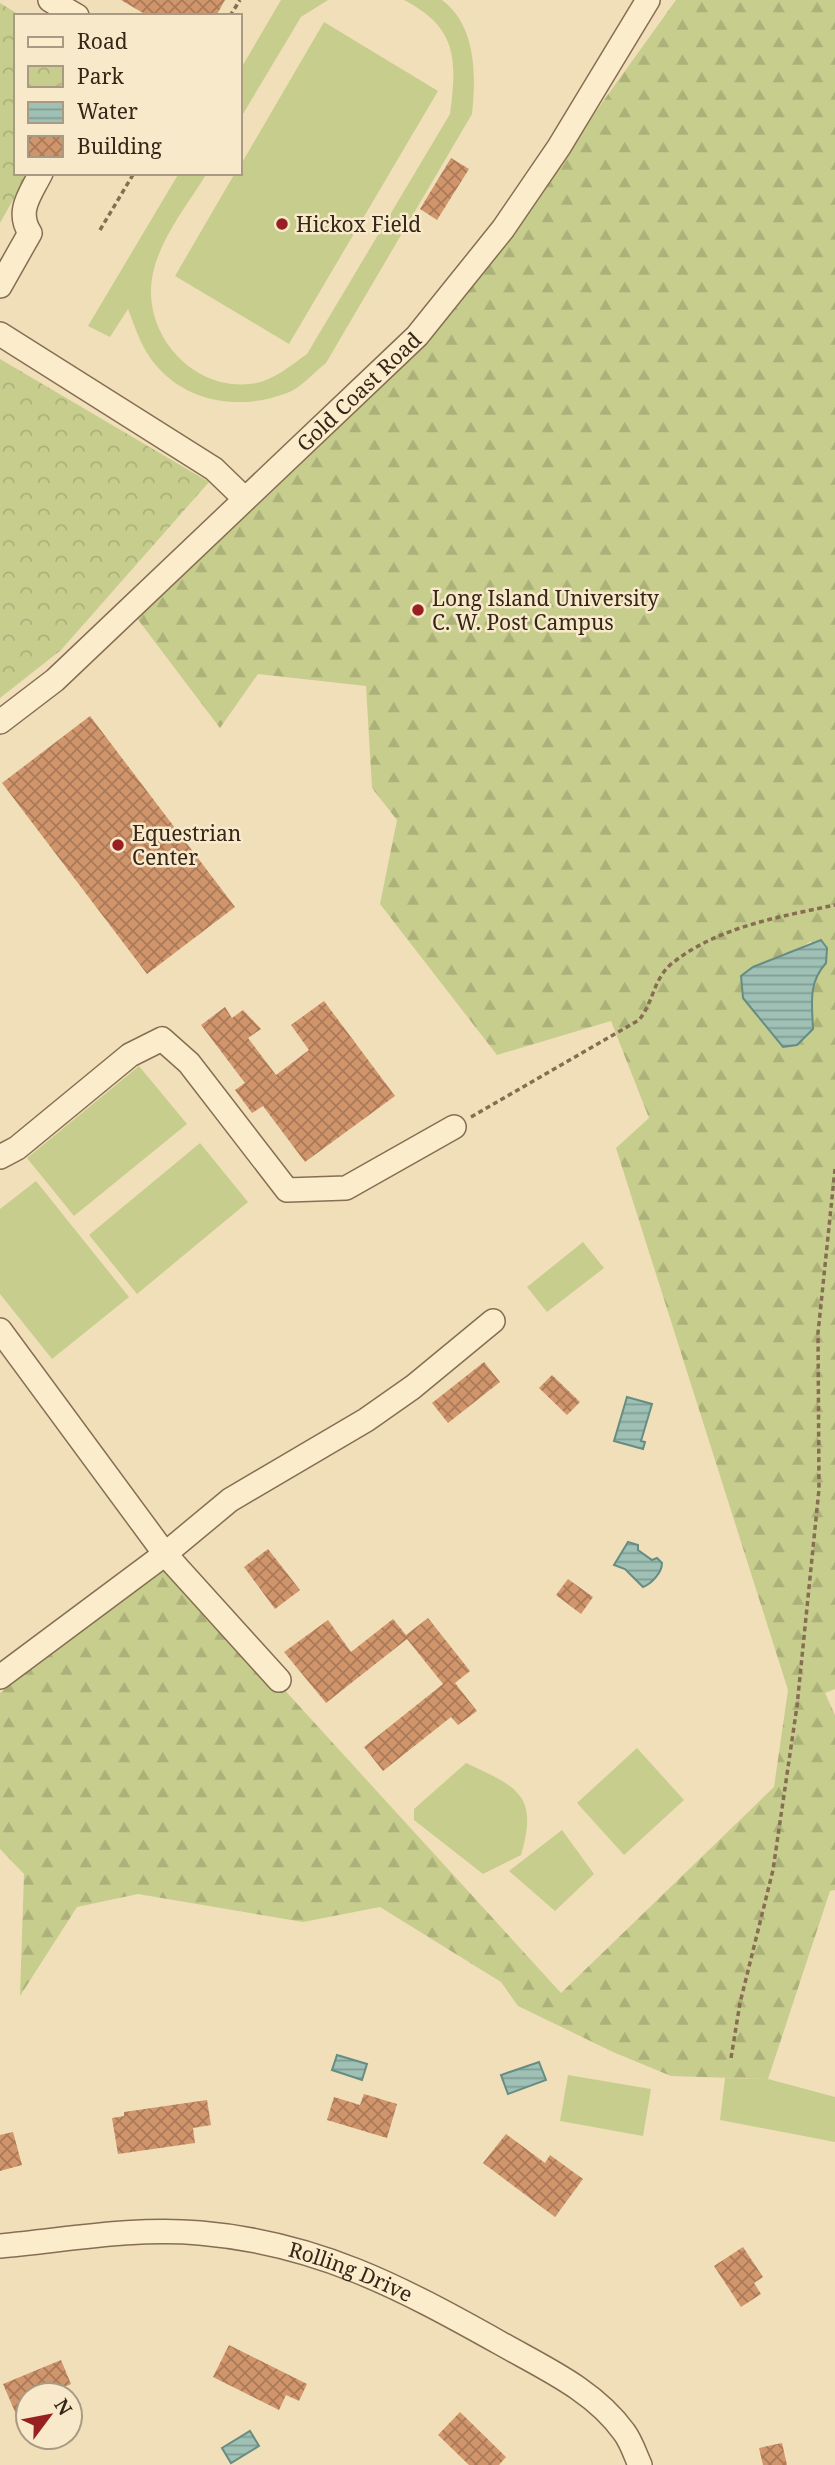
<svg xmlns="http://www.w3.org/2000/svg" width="835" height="2465" font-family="'Noto Serif',serif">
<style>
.green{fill:#c7ce8d}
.forest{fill:url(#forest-firs);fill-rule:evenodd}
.park{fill:url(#park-crowns)}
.water{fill:url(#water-rules);stroke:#668d83;stroke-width:2}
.building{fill:url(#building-cross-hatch)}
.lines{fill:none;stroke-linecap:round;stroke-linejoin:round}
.minor-casing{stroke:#876e53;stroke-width:26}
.path{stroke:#876e53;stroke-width:3.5;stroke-dasharray:5 3.5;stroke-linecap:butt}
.minor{stroke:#fbeccc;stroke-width:23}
.poi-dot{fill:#992022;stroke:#f7e9c9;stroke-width:2.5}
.labels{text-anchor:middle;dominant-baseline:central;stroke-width:5;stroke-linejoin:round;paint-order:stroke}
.poi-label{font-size:21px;fill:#352619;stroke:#f7e9c9;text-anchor:start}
.street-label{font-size:21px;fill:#352619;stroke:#f7e9c9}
</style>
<defs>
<pattern id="forest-firs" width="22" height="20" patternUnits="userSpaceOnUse" patternTransform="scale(1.75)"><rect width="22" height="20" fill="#c7ce8d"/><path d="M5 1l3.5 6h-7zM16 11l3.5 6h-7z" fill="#acb179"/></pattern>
<pattern id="park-crowns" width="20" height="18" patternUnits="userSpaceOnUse" patternTransform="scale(1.75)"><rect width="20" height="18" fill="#c7ce8d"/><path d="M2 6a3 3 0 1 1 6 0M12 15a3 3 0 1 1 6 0" fill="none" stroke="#acb179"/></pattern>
<pattern id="water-rules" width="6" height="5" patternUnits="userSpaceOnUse" patternTransform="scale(1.75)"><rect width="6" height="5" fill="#9ec0b5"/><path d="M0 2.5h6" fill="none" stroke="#829c92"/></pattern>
<pattern id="building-cross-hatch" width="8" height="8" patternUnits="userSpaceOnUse" patternTransform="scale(1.75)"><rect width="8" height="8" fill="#d1956c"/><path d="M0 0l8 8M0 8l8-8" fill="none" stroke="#aa7958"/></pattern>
</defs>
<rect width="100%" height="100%" fill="#f0dfb9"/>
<!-- green -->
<path class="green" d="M281 0H328L301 17 240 119V70Z
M404 0H442C477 26 476 77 472 114L326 363C314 372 301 388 287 393 240 411 186 403 154 363 141 347 135 327 128 309L110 337 88 326 179 173H207C186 208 153 246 151 288 149 341 196 390 250 384 272 382 290 366 307 354L450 114C457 60 458 28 404 0Z
M324 22 438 91 289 344 175 276 235 173H240V166Z
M139 1066 187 1124 74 1216 27 1158Z
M200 1143 248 1202 137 1294 89 1235Z
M36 1181 129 1297 52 1359 0 1294V1209Z
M583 1242 604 1268 547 1312 527 1287Z
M637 1748 684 1800 624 1855 577 1803Z
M466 1763C517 1787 539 1794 521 1855L483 1874 414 1820V1809Z
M562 1830 594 1874 555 1911 509 1871Z
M568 2075 651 2089 643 2136 560 2121Z
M725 2078 768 2079 835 2097V2142L720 2120Z"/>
<!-- forest -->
<path class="forest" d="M676 0H835V1689L825 1693 835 1715V1890L830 1891 768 2079 671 2076 613 2052 518 2006 501 1982 380 1907 303 1922 138 1894 77 1907 20 1996 24 1874 0 1849V1693L165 1559 561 1993 774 1787 788 1690 616 1148 649 1118 611 1021 497 1055 380 904 397 820 372 788 366 686 258 674 220 728 136 617 377 388 563 157ZM811 941C816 971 811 998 813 1029L783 1047 743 998 782 954 795 952Z"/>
<!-- park -->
<path class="park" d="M0 3 21 16H16V173H28L0 223Z
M0 359 209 482 61 650 0 698Z"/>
<!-- water -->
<path class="water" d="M821 940 827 948 826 963C808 983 812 1003 813 1029L797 1045 783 1047 743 998 741 976 753 967Z
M627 1397 652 1404 641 1441 645 1442 643 1449 614 1441Z
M628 1542 638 1545V1550L652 1560 657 1558 662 1563C662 1573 651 1584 643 1587L625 1569 614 1565Z
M337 2055 367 2064 362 2080 332 2070Z
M539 2062 546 2080 508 2094 501 2075Z
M250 2431 259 2446 231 2463 222 2448Z"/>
<!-- building -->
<path class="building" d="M121 0H225L216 16H148Z
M451 158 469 169 437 220 420 209Z
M90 716 235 907 147 974 2 783Z
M324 1001 395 1096 305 1162 263 1106 252 1113 235 1090 245 1083 201 1025 225 1007 232 1018 243 1010 261 1029 248 1038 276 1075 309 1050 291 1025Z
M484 1362 500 1382 448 1423 432 1403Z
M552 1375 580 1402 567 1415 539 1388Z
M268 1549 300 1590 275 1609 244 1567Z
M568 1579 593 1597 581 1614 556 1595Z
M428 1618 470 1671 455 1683 477 1711 458 1725 451 1717 383 1771 364 1747 443 1684 407 1639 326 1703 284 1652 328 1620 351 1652 393 1619 406 1635Z
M364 2094 397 2104 387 2138 327 2120 334 2097 360 2105Z
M207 2100 211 2125 193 2128 195 2143 118 2154 112 2118 124 2116V2112Z
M13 2132 22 2165 0 2171V2135Z
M506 2134 545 2163 550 2155 583 2179 555 2217 483 2163Z
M743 2247 763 2277 754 2283 761 2294 741 2307 714 2266Z
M229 2345 307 2384 299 2401 286 2395 279 2410 213 2377Z
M61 2360 71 2384 47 2395H28V2442L3 2384Z
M460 2412 506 2457 499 2465H469L438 2435Z
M782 2443 787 2465H763L759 2448Z"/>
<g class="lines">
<defs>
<g id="minor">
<path d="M50 0 77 16"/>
<path d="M0 286 30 233C16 211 30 195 41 173"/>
<path d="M0 334 214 469 245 499"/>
<path id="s1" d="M0 722 55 680 417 336 503 229 559 147 648 0"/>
<path d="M0 1157 17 1148 130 1055 162 1039 189 1063 287 1190 346 1188 454 1127"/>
<path d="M0 1330 165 1554 279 1680"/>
<path d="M0 1677 165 1554 230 1500 366 1420 413 1387 493 1321"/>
<path id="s2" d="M0 2246C66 2240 134 2227 200 2233 317 2243 400 2287 500 2343 544 2368 594 2390 624 2432 631 2441 635 2454 640 2465"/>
</g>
</defs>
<!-- minor casing -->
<use href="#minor" class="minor-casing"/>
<!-- path -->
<path class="path" d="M230 16 240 0
M100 230 134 173
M471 1117 639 1020C653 1003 653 981 670 965 716 927 779 917 835 905
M731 2058 740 2003 773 1870 797 1706 819 1489 818 1333 835 1169"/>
<!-- minor -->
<use href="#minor" class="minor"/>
</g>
<!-- markers -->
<g class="poi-dot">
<circle cx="282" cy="224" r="7"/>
<circle cx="418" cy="610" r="7"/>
<circle cx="118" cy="845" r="7"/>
</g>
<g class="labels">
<!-- poi labels -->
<g class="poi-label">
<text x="296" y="224">Hickox Field</text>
<text x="432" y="598">Long Island University<tspan x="432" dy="24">C. W. Post Campus</tspan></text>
<text x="132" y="833">Equestrian<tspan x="132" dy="24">Center</tspan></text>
</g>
<!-- street labels -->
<g class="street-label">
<text stroke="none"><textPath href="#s1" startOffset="488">Gold Coast Road</textPath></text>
<text stroke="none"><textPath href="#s2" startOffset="357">Rolling Drive</textPath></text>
</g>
</g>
<!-- legend -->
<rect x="14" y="14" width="228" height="161" fill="#f7e9c9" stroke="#a99b83" stroke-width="2"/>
<rect x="28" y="37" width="35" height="10" fill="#fbeccc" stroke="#a99b83" stroke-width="2"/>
<text x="77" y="49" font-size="21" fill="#352619">Road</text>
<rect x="28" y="66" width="35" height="21" fill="url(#park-crowns)" stroke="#a99b83" stroke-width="2"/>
<text x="77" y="84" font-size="21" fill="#352619">Park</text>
<rect x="28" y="102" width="35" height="21" fill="url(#water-rules)" stroke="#a99b83" stroke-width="2"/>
<text x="77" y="119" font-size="21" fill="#352619">Water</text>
<rect x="28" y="136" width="35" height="21" fill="url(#building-cross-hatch)" stroke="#a99b83" stroke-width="2"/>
<text x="77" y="154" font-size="21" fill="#352619">Building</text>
<!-- north arrow -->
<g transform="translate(49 2416) rotate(58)"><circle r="33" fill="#f7e9c9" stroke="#a99b83" stroke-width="2"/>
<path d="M0-5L12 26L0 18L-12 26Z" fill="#992022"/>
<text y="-10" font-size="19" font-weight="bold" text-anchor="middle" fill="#352619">N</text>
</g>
</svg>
